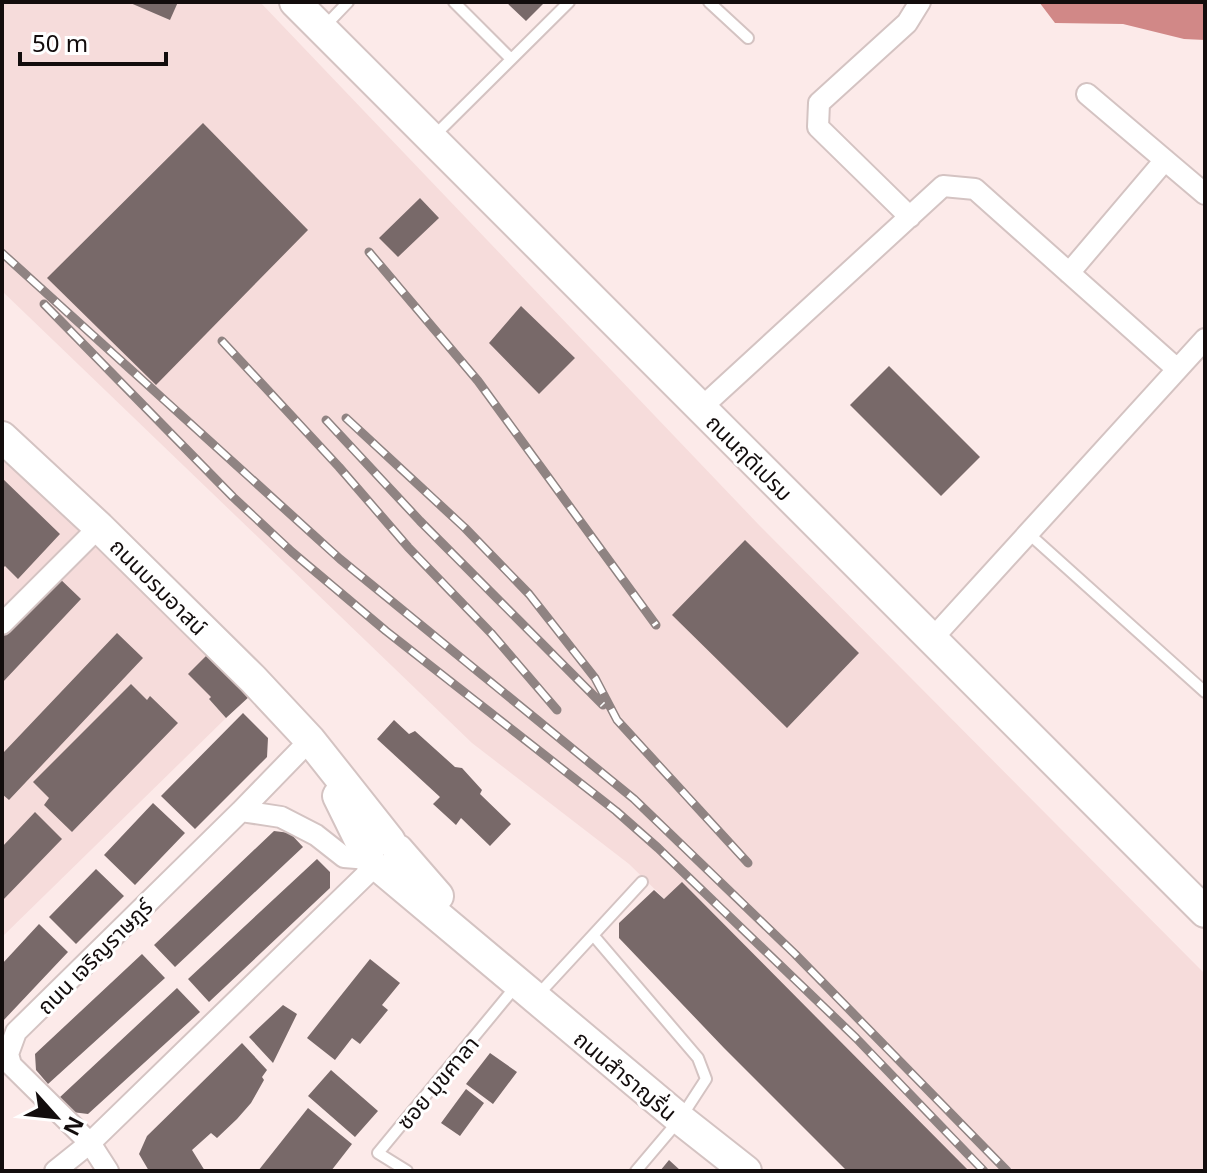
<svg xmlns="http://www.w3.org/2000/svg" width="1207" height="1173" font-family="'Noto Sans','Noto Sans Thai',sans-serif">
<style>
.built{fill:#f6dcdb}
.water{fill:#d18887}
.building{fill:#786969}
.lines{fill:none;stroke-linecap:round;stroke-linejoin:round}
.lane-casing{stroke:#d4c3c2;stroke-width:14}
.street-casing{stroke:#d4c3c2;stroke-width:24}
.secondary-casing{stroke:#d4c3c2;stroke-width:34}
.lane{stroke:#fff;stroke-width:10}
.street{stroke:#fff;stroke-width:20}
.secondary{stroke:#fff;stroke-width:30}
.rail-casing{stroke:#8f8382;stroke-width:9}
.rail{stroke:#fff;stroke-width:6;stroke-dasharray:18;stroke-linecap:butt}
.labels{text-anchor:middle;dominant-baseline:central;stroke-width:6;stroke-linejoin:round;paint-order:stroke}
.street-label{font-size:22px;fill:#130d0d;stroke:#fff}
</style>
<rect width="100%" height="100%" fill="#fceae9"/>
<!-- built -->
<path class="built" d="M2 2H260L759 525 1205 974V1171H943L629 864 472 743 2 291Z
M2 459 210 652 233 677 209 699 226 718 2 937Z"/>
<!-- water -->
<path class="water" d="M1039 2H1205V40L1184 39 1123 24 1055 23Z"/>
<!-- building -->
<path class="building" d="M128 2H178L170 20Z
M506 2H545L526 21Z
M203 123 308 230 156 385 47 278Z
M420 198 439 218 398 257 379 238Z
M521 306 575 358 539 394 489 343Z
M889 366 980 457 941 496 850 405Z
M2 478 60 534 18 579 5 566 2 569Z
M745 540 859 653 787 728 672 615Z
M57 576 81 599 2 683V635Z
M117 633 143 658 9 800 2 794V750L4 752Z
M210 652 251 695 226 718 209 699 211 697 188 674Z
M131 684 147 700 150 696 178 723 72 832 44 805 49 798 33 782Z
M243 713 268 738 267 757 195 829 161 796Z
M394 720 409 734 415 731 455 767 462 768 482 790 480 794 511 824 490 846 461 818 456 825 433 804 440 797 377 739Z
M153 803 185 833 135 885 104 855Z
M35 812 62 839 2 901V847Z
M274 831 290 833 303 847 175 967 154 945Z
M317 859 330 872V888L209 1002 188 979Z
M96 869 124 896 76 944 49 917Z
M682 882 969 1171H847L724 1048 619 938V923L654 890 664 899Z
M39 924 68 952 2 1022V964Z
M142 954 165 978 48 1084 36 1070 35 1054Z
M370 959 400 983 382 1005 388 1010 360 1044 352 1038 335 1060 307 1038Z
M177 988 200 1012 88 1114 72 1112 59 1098Z
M283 1005 297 1014 273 1063 249 1037Z
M242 1043 267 1070 262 1077 264 1080 251 1103 237 1119 217 1138 211 1133 192 1150 205 1171H149L139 1154 147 1136Z
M490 1053 517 1072 493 1104 466 1084Z
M331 1070 378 1111 355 1137 308 1096Z
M466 1089 484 1103 460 1136 441 1123Z
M308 1108 352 1144 331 1171H258Z
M669 1160 681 1171H660Z"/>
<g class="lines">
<defs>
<path id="lane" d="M454 2 511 59
M709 2 748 38
M324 27 348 2
M434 136 569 2
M1028 533 1205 692
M593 935 698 1058 706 1079 680 1119 636 1171
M536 997 642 882
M407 1171 378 1153 516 986"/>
<path id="street" d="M1087 94 1205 194
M910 217 818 127 819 103 907 23 920 2
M1069 273 1165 160
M701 408 943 186 975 189 1177 369
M2 624 99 527
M932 639 1205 339
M241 811 310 740
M55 1171 90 1143 11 1065 8 1054 16 1032 241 811 281 817 316 835 344 857 369 859
M108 1171 90 1143 374 867"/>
<path id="secondary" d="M295 2 1205 912
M2 437 99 527 253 679 310 740 390 841
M338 796 369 859
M398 850 438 896
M383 870 680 1119 746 1171"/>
</defs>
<!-- lane casing -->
<use href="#lane" class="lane-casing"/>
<!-- street casing -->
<use href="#street" class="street-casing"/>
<!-- secondary casing -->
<use href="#secondary" class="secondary-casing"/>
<!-- lane -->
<use href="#lane" class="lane"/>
<!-- street -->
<use href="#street" class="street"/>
<!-- secondary -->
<use href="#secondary" class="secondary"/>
<defs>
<path id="rail" d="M369 252 478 381 656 625
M2 253 340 559 634 799 795 954 1007 1171
M44 304 233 497 292 552 386 631 616 811 658 848 856 1038 984 1171
M222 341 339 467 408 547 491 633 557 710
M346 418 465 528 529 594 595 678 617 720 748 863
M326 420 420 521 603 705"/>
</defs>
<!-- rail casing -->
<use href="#rail" class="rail-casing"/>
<!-- rail -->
<use href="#rail" class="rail"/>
</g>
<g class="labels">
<!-- street labels -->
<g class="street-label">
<text transform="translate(750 457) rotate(45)">ถนนฤดีเปรม</text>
<text transform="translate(159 586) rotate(45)">ถนนบรมอาสน์</text>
<text transform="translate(94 956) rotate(-45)">ถนน เจริญราษฎร์</text>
<text transform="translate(626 1075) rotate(40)">ถนนสำราญรื่น</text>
<text transform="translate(437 1082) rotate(-50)">ซอย มุขศาลา</text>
</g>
</g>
<!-- border -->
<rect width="1207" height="1173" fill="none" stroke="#130d0d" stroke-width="8"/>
<!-- north arrow -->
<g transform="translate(56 1117) rotate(117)" stroke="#ffffff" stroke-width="6" paint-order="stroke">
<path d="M0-6L14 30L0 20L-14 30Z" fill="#130d0d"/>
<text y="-12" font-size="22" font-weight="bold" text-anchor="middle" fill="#130d0d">N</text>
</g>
<!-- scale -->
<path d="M20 52v12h146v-12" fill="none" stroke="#130d0d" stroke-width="4"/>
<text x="32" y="52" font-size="24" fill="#130d0d" stroke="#ffffff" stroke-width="6" paint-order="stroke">50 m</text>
</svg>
